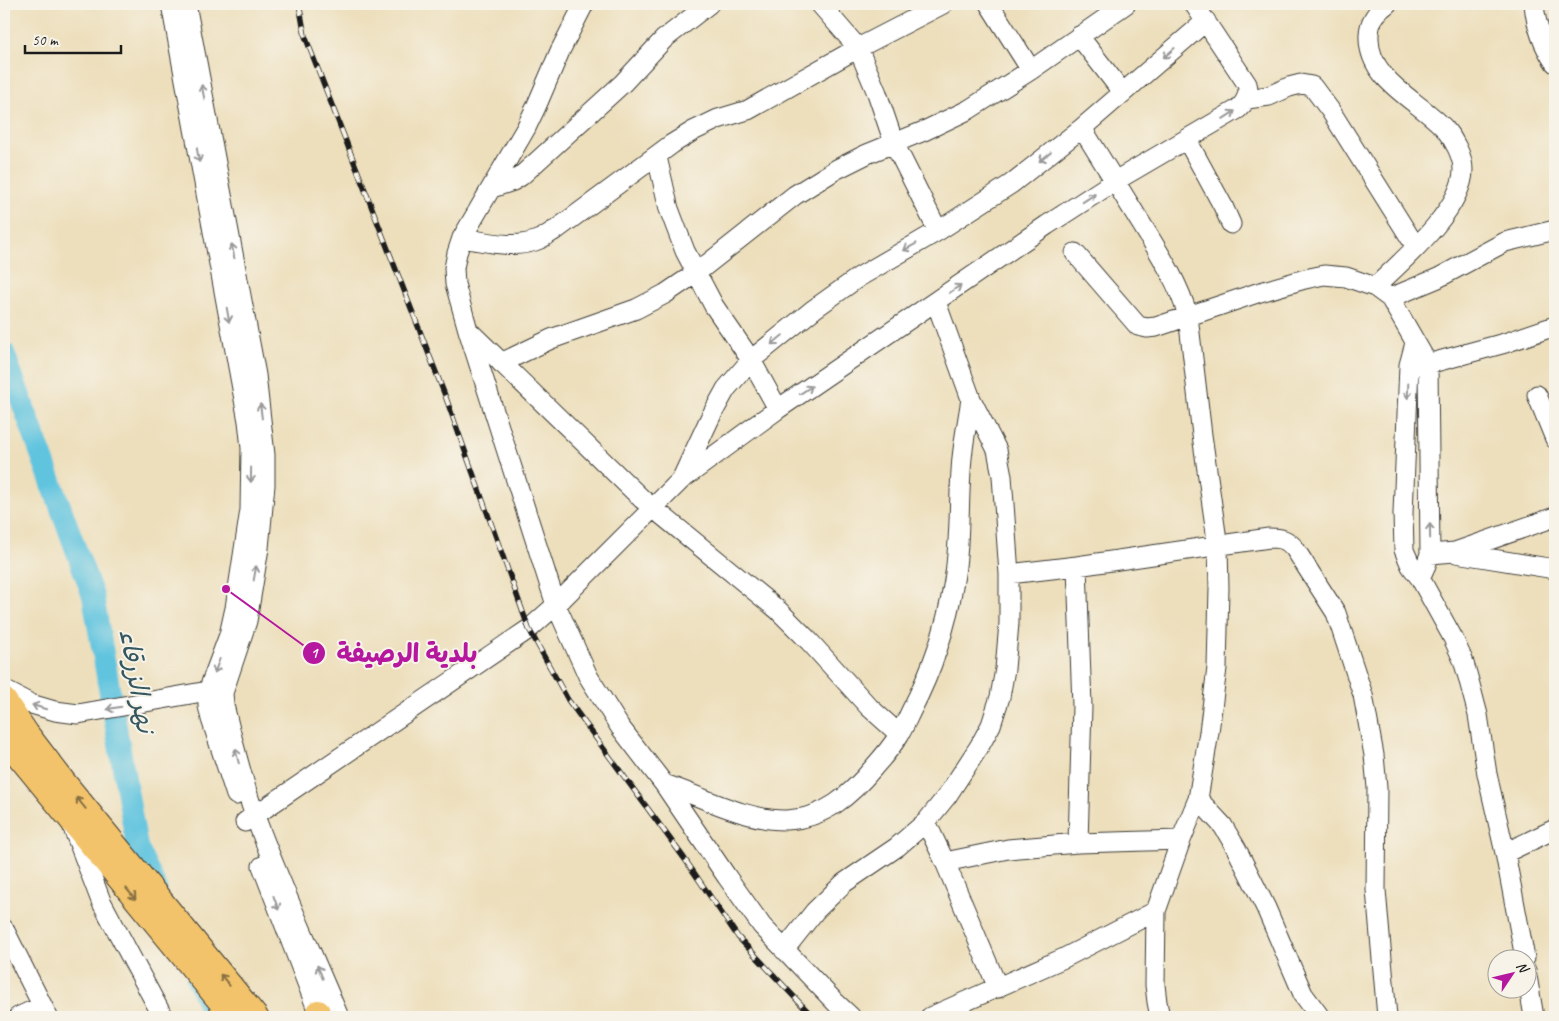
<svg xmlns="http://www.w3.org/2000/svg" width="1559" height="1021" font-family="Caveat,'Playpen Sans Arabic',sans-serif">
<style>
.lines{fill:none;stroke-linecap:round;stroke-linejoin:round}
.river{stroke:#61c4df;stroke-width:22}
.minor-casing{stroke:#3b3934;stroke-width:21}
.major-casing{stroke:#3b3934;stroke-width:26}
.minor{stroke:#fff;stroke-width:19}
.major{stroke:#f2c36a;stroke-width:24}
.rail-casing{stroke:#1c1c1c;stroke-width:5.5}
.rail{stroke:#f7f3e8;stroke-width:4;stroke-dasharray:11;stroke-linecap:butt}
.oneway{stroke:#999}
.oneway2{stroke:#877043}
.labels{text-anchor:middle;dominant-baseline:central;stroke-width:4;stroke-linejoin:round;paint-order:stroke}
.water-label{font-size:26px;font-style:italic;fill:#345760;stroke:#f7f3e8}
.leader{fill:none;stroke:#b5179e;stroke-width:2}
.callout-dot{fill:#b5179e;stroke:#f7f3e8;stroke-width:2}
.mark-label{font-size:15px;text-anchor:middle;font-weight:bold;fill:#fff}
.callout-label{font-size:26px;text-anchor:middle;font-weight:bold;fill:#b5179e;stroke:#f7f3e8;stroke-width:4;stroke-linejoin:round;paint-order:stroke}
</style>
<rect width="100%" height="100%" fill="#f7f3e8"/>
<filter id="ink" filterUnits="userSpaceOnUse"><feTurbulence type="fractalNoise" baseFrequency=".02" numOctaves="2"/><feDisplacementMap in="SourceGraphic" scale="10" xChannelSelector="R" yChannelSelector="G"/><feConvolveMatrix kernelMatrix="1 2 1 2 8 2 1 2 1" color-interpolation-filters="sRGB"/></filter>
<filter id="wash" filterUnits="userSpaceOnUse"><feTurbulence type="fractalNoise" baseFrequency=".0096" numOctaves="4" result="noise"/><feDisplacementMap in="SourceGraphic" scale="20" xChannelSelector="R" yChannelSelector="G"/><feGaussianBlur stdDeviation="1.12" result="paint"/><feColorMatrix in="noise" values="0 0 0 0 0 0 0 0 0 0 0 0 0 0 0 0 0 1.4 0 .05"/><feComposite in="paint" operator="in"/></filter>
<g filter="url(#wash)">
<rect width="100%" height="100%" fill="#eddfbc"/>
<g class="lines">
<!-- river -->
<path class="river" d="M4 353 93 596 137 847 156 888
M197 979 214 1017"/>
</g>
</g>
<g filter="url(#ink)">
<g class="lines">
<defs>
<path id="minor" d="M171 4 248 421 251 448 250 510 235 608 229 635 208 691V706L211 719 236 795
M186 4 256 375 265 455V485L259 548 247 621 223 693 224 705C233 742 242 780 255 816 280 884 311 950 339 1017
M584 4 560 51 536 107 526 128 462 238 457 253 454 268 455 284 468 330 556 605 588 676 620 727 664 784 727 877 762 926 836 1003 851 1017
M820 4 858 48 877 93 894 143 938 231
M989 4 1031 70
M1534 4C1536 26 1542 44 1555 63
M1079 36 1123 93
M1247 99 1269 96 1289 87 1301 84 1312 86 1330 110 1416 247
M1082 128C1101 159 1120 189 1139 220 1158 251 1178 281 1188 316L1202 435 1218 547 1219 588 1217 668 1209 732 1198 799 1181 840 1156 911 1155 985 1157 1002 1160 1017
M1187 140 1223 206 1231 224
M657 157 669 209 685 251 714 306 751 360 778 409
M492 188 513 181 521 176 623 83 664 39 709 4
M462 238C488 242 516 250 540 239 546 236 551 232 557 229L672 144 693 131 718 119 748 110 858 48 943 4
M1075 253 1138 326 1147 328 1156 327 1257 293 1305 279 1324 275 1346 277 1375 287 1390 298 1428 364 1430 554 1426 565 1420 578
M1375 287C1402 261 1463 209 1463 170 1463 156 1454 140 1445 129 1419 100 1367 81 1369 35 1369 22 1377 11 1387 4
M1390 298 1438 278 1505 242 1555 230
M469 331 642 499 778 610 809 641 869 707 899 734
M1415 343 1409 365 1403 513 1404 550 1411 566 1420 578 1453 638 1463 660 1468 677 1478 715 1487 774 1505 853 1525 958
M501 363 551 339 636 309 665 294 696 273 795 195 837 169 867 154 924 131 968 110 1031 70 1126 4
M1415 365 1428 364 1505 343 1555 326
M1537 395 1555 439
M682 478 710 418 726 389 751 360 814 309 859 277 938 231 1011 184 1082 128 1206 21
M1456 553 1555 569
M1430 554 1455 552 1555 517
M1077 566 1082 706 1078 843
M1009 574 1077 566 1269 538C1281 538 1287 539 1295 549L1336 613 1363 695 1374 755 1377 788 1376 890 1387 1017
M4 690 31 704 55 711 78 714 208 691 219 693
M664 784C701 796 747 821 786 820 824 819 851 795 874 767 883 757 892 746 899 735 904 727 907 719 911 711 931 672 946 630 953 586 961 544 958 501 962 458 964 438 968 419 971 399
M1198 799 1223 826 1236 848 1266 908 1303 994 1320 1017
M245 822 529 629 556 605 681 480 778 409 1047 225 1115 181 1238 109C1246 102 1250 94 1247 84L1194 4
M926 822 945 862 998 988
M73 828 101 901 163 1017
M1505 853 1555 829
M945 862 1008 849 1078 843 1181 840
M262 866 320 1017
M4 929 48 1017
M784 950 815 911 844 883 897 847 926 822 947 796 979 747 991 725 1000 697 1005 669 1009 623V574L1002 476 997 450 971 399 936 302
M1526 970 1534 1017
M18 1017 42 1006
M930 1017 1064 958 1156 911"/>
<path id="major" d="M4 700 27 734 63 781 256 1017
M4 738 233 1017
M317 1017 318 1012"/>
</defs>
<!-- minor casing -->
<use href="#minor" class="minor-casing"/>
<!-- major casing -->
<use href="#major" class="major-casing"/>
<!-- minor -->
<use href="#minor" class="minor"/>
<!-- major -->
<use href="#major" class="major"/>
<defs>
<path id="rail" d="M299 4 305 36 446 398 529 629 568 700 684 858 738 937 813 1017"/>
</defs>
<!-- rail casing -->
<use href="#rail" class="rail-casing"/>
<!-- rail -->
<use href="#rail" class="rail"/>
</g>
<!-- one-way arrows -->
<defs><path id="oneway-shaft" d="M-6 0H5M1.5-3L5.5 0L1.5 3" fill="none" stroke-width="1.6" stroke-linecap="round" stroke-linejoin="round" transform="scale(1.25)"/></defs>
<g class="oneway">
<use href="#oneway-shaft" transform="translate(1169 53) rotate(139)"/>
<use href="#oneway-shaft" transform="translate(203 92) rotate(-101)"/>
<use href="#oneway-shaft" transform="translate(1229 115) rotate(-33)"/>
<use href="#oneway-shaft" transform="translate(198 155) rotate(80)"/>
<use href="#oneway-shaft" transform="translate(1045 157) rotate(142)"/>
<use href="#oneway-shaft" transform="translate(1089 198) rotate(-33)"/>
<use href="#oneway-shaft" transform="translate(910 247) rotate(151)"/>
<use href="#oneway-shaft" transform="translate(233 251) rotate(-101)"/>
<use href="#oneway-shaft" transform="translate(955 289) rotate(-35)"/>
<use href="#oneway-shaft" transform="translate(228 315) rotate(80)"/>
<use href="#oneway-shaft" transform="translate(777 340) rotate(141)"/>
<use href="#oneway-shaft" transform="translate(806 390) rotate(-34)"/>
<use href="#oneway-shaft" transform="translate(1408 391) rotate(92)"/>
<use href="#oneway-shaft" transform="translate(261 411) rotate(-97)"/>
<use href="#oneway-shaft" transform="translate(251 475) rotate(91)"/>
<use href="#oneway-shaft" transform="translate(1430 531) rotate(-91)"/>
<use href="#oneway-shaft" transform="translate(255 573) rotate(-80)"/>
<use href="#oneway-shaft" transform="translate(217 666) rotate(111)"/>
<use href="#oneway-shaft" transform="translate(39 707) rotate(-163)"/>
<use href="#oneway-shaft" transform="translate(114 708) rotate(171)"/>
<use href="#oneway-shaft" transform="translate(237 756) rotate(-104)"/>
<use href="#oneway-shaft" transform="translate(276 903) rotate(70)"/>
<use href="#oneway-shaft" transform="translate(320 972) rotate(-113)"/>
</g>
<g class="oneway2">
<use href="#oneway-shaft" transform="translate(81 803) rotate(-129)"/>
<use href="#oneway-shaft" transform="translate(131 894) rotate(50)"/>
<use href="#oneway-shaft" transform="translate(225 980) rotate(-129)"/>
</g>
</g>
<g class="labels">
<!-- water labels -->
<g class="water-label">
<text transform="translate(137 681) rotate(80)">نهر الزرقاء</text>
</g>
</g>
<!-- callouts -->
<path class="leader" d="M226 589L314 653"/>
<g class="callout-dot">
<circle cx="226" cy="589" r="5"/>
<circle cx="314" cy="653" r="12"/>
</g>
<g class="mark-label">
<text x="314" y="658">1</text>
</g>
<g class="callout-label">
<text x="407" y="662">بلدية الرصيفة</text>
</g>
<!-- margin -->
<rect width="1559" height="1021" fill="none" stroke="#f7f3e8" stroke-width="20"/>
<!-- north arrow -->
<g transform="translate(1512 974) rotate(55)"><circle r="24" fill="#f7f3e8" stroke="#9f9d96"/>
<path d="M0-4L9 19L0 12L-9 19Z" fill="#b5179e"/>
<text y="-8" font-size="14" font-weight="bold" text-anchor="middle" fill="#1c1c1c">N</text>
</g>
<!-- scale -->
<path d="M25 45v8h96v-8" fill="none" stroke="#1c1c1c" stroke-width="2.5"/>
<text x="32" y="45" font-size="15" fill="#1c1c1c" stroke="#f7f3e8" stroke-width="4" paint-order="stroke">50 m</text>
</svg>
